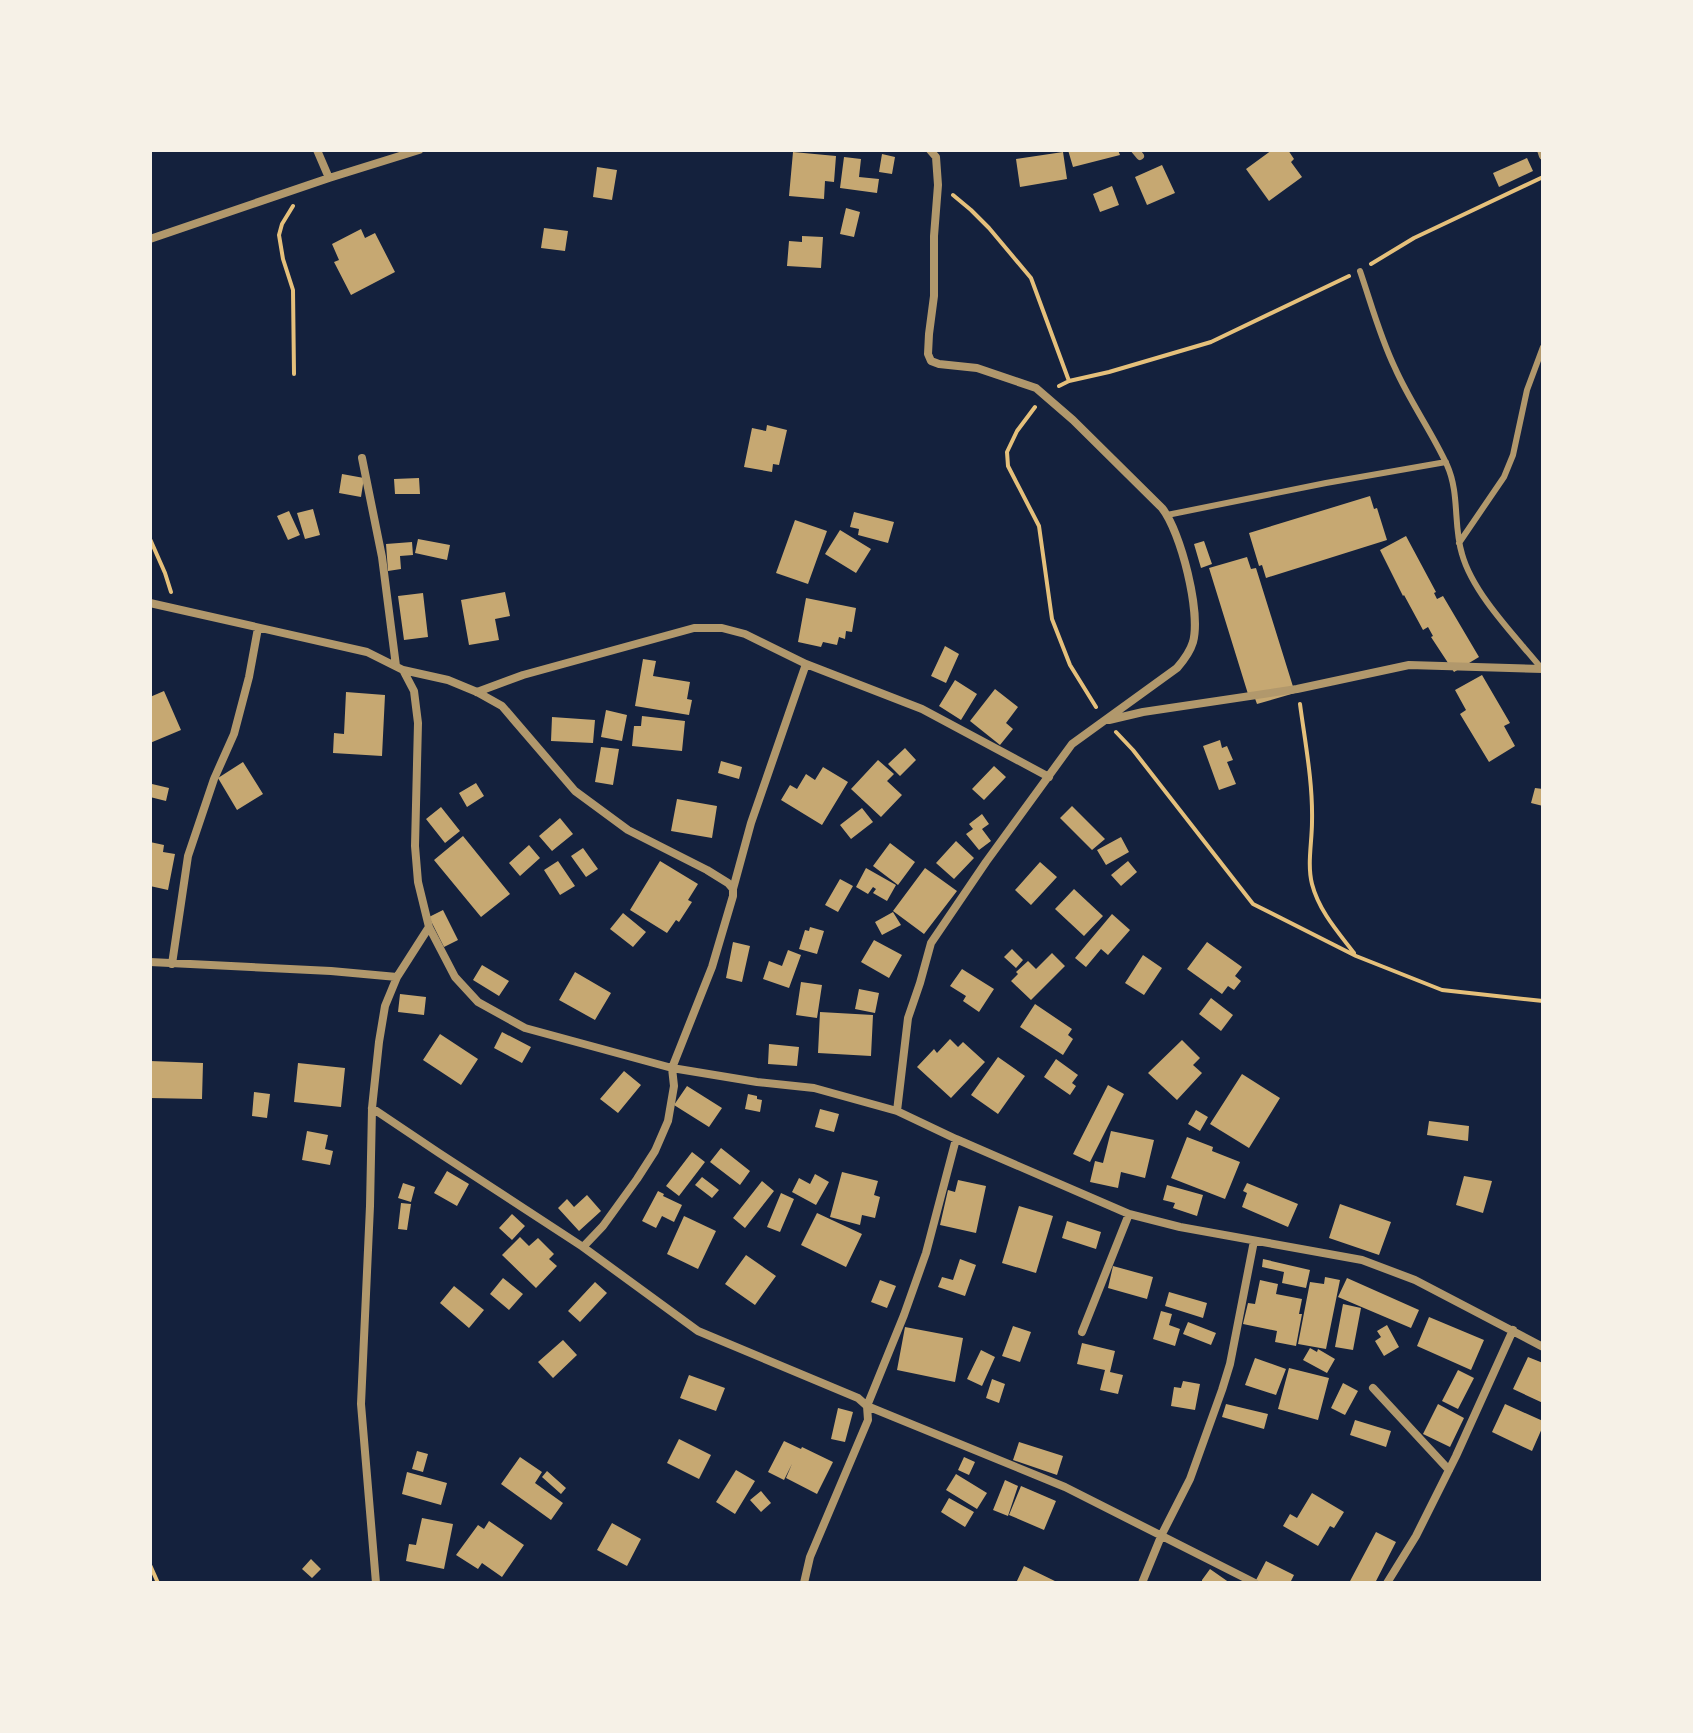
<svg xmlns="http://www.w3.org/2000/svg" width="1693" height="1733" font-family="'Space Grotesk',sans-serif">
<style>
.building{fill:#c6a872}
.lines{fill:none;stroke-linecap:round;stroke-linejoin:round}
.path{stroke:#e5c07b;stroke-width:4}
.service{stroke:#b1986c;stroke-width:6}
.minor{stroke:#b1986c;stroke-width:8}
</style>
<rect width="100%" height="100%" fill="#14213d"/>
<!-- building -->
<path class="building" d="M1068 150H1118L1120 155 1073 167Z
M1272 150H1288L1294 159 1291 162 1302 177 1269 201 1246 169Z
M793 152 836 156 834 182 825 181 824 199 789 196Z
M1063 152 1067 179 1020 187 1016 159Z
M882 154 895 157 892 174 879 172Z
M844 157 861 159 859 177 879 179 877 193 840 188Z
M1527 158 1533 171 1499 187 1493 173Z
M1162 165 1175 193 1147 205 1135 177Z
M597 167 617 170 612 200 593 197Z
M1112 186 1119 205 1100 212 1093 194Z
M846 208 860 212 854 237 840 234Z
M544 228 568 231 565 251 541 248Z
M361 229 365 238 375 233 395 272 351 295 334 262 339 260 332 244Z
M802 236 823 237 821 268 787 266 789 241 802 242Z
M767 425 787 430 779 465 773 464 772 472 744 467 752 428 766 431Z
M342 474 364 478 361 497 339 493Z
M419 478 420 494H395L394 479Z
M1370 496 1374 509 1377 508 1387 540 1266 578 1262 565 1259 566 1249 533Z
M313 509 320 535 305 539 297 513Z
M289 511 300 535 288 540 277 516Z
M854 512 894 522 888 543 858 535 859 529 850 527Z
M795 520 827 531 808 584 776 573Z
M840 530 871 549 856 573 825 554Z
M1406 536 1436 592 1434 593 1437 599 1443 596 1479 657 1454 672 1431 637 1433 636 1428 627 1423 630 1404 595 1403 596 1380 550Z
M418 539 450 545 447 560 415 553Z
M1204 541 1212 564 1201 568 1194 544Z
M412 542 413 555 400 556 401 569 388 571 386 544Z
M1247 557 1251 569 1256 568 1295 693 1257 704 1253 693 1248 694 1209 568Z
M505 592 510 616 495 619 499 640 469 645 461 600Z
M423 593 428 637 404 640 398 596Z
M806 598 856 608 852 632 846 631 845 639 839 637 837 645 823 642 821 647 798 642Z
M945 646 959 654 946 683 931 676Z
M643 659 656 661 653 676 690 682 687 699 692 700 689 715 635 706Z
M1482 675 1510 723 1504 726 1515 746 1489 762 1460 714 1466 710 1455 690Z
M955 680 977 694 961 720 939 706Z
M995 689 1018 707 1006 723 1013 729 1000 745 970 721Z
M164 691 181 730 150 743V697Z
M346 692 385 695 382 756 333 753 334 733 344 734Z
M606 710 627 715 622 741 601 737Z
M642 716 685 721 682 751 632 746 634 726H641Z
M552 717 595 720 593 743 551 741Z
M1220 740 1222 748 1227 746 1233 760 1227 762 1236 784 1219 790 1203 746Z
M601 747 619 749 613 785 595 782Z
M905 748 916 760 900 776 888 764Z
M878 760 894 774 887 781 902 795 881 817 851 789Z
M721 761 742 767 739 779 718 773Z
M243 762 263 794 237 810 218 778Z
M994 766 1006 777 984 800 972 789Z
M823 767 848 782 822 825 781 800 790 785 797 789 806 774 815 780Z
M476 783 484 796 467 807 459 793Z
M152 784 169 788 166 801 150 797Z
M1535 788 1543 789V806L1531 803Z
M677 799 717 806 712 838 671 831Z
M1072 806 1105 839 1092 850 1060 818Z
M441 807 460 831 445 843 426 819Z
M862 808 873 822 851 839 840 825Z
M982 814 989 824 982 829 991 841 979 850 966 834 973 829 969 824Z
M560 818 573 834 552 851 539 836Z
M463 836 510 894 481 917 434 860Z
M1121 837 1129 852 1106 865 1097 850Z
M956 841 974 858 954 879 936 863Z
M150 842 164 845 163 852 175 854 168 890 150 886Z
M890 843 915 862 898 885 873 866Z
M529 845 540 858 520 876 509 863Z
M583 848 598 869 586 877 571 856Z
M558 861 575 886 560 895 544 870Z
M660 861 698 884 688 900 692 902 679 922 676 920 667 933 630 910Z
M1128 861 1137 872 1121 886 1111 875Z
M1040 862 1057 877 1031 905 1015 890Z
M866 868 896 885 887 901 873 893 876 889 873 887 868 894 856 887Z
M925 868 957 891 924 934 893 911Z
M840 879 853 886 838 912 825 905Z
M1074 889 1103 916 1084 936 1055 909Z
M443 910 458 940 444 947 429 917Z
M893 912 901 925 882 935 875 922Z
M623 913 646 932 633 947 610 929Z
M1112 914 1130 930 1108 955 1101 949 1086 967 1075 958Z
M810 927 824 931 817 954 799 949 805 930 809 931Z
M874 940 902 955 889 978 861 962Z
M733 942 750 946 742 982 726 978Z
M1207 942 1242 967 1235 976 1241 981 1234 990 1228 986 1222 994 1187 969Z
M1012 949 1023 960 1016 968 1004 957Z
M788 950 801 955 789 988 763 979 769 961 782 966Z
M1052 953 1065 966 1031 1000 1011 981 1018 974 1016 972 1028 961 1036 969Z
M1143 955 1162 968 1144 995 1125 983Z
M482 965 509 981 499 996 473 980Z
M962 969 994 989 979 1012 963 1001 966 996 950 986Z
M575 972 611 993 595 1020 559 1000Z
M801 982 822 985 817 1018 796 1015Z
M859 989 879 993 875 1013 855 1009Z
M400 994 426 997 424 1015 398 1012Z
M1211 998 1233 1015 1221 1031 1199 1014Z
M1035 1004 1072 1029 1068 1035 1073 1039 1063 1055 1020 1027Z
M820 1012 873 1015 871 1056 818 1053Z
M502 1032 531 1047 522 1063 494 1048Z
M440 1034 478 1059 461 1085 423 1060Z
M950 1039 958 1047 963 1042 985 1062 951 1098 917 1067 934 1049 937 1053Z
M1182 1040 1200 1058 1193 1065 1202 1073 1177 1100 1148 1073Z
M769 1044 799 1047 797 1066 768 1064Z
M998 1057 1025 1076 998 1114 971 1095Z
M1056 1059 1078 1075 1072 1083 1076 1086 1070 1095 1044 1077Z
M150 1061 203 1063 202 1099 150 1098Z
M298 1063 345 1068 341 1107 294 1102Z
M624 1071 641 1085 618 1113 600 1099Z
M1242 1074 1280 1098 1249 1148 1210 1124Z
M1108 1085 1124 1094 1090 1162 1073 1154Z
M687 1086 722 1108 709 1127 674 1105Z
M254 1092 270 1094 267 1118 252 1116Z
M748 1094 757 1096V1099L762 1100 760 1112 745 1109Z
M820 1109 839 1114 834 1132 815 1127Z
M1196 1110 1208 1117 1200 1131 1188 1124Z
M1429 1121 1469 1126 1468 1141 1427 1135Z
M307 1131 328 1135 325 1149 333 1151 330 1165 302 1160Z
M1111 1131 1154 1140 1145 1178 1121 1172 1118 1188 1090 1182 1095 1161 1103 1163Z
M1187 1137 1213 1147 1212 1151 1240 1162 1225 1199 1171 1178Z
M721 1148 750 1171 740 1185 710 1162Z
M692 1152 705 1162 679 1196 666 1186Z
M447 1171 469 1184 457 1206 434 1193Z
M842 1172 878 1181 874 1195 880 1197 875 1218 862 1215 860 1225 830 1217Z
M815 1174 829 1182 816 1205 792 1192 799 1178 810 1184Z
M1464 1176 1492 1181 1483 1213 1456 1205Z
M702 1177 719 1190 712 1198 695 1185Z
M958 1180 986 1186 976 1233 940 1225 948 1190 955 1192Z
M762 1181 774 1191 745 1228 733 1218Z
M403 1183 415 1187 411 1202 398 1198Z
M1247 1183 1298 1204 1288 1227 1242 1207 1247 1193 1243 1191Z
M1167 1185 1203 1195 1197 1216 1173 1208 1175 1203 1163 1200Z
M658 1191 664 1194 663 1196 682 1205 674 1222 662 1216 656 1228 642 1221Z
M781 1193 794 1199 780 1232 767 1227Z
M587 1195 601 1211 579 1231 558 1208 567 1199 574 1207Z
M401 1203 411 1204 407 1230 398 1229Z
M1340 1204 1391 1222 1379 1255 1329 1238Z
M1019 1206 1053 1216 1036 1273 1002 1263Z
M817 1213 862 1234 846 1267 801 1245Z
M512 1214 525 1226 512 1240 499 1228Z
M684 1216 716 1231 698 1269 667 1254Z
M1067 1221 1101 1232 1096 1249 1062 1238Z
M520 1237 529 1246 538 1238 554 1254 549 1259 557 1266 536 1288 502 1255Z
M746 1255 776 1276 755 1305 725 1284Z
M960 1259 976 1265 965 1296 938 1287 942 1277 953 1280Z
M1263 1259 1310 1270 1306 1288 1282 1283 1284 1272 1262 1267Z
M1113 1266 1153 1277 1147 1299 1108 1288Z
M1325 1277 1340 1280 1326 1349 1298 1344 1310 1282 1324 1284Z
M503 1278 523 1294 509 1310 490 1294Z
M1347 1278 1419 1310 1411 1328 1338 1297Z
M880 1280 896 1286 887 1308 871 1302Z
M1260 1280 1278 1284 1276 1294 1302 1299 1299 1314H1302L1296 1346 1275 1342 1277 1331 1243 1324 1248 1303 1255 1304Z
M595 1282 607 1293 580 1322 568 1311Z
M454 1286 484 1310 469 1328 440 1303Z
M1169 1292 1207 1303 1203 1318 1165 1306Z
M1343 1304 1361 1308 1353 1350 1335 1347Z
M1161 1311 1172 1314 1169 1325 1180 1329 1175 1346 1153 1339Z
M1429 1317 1484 1340 1471 1370 1417 1346Z
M1188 1322 1216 1333 1211 1345 1183 1334Z
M1387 1325 1399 1347 1384 1356 1375 1341 1381 1337 1377 1331Z
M1013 1326 1031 1332 1020 1362 1002 1356Z
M905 1327 963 1338 955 1382 897 1370Z
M563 1340 577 1355 553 1378 538 1362Z
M1082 1343 1115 1351 1110 1372 1123 1375 1118 1394 1100 1390 1105 1370 1077 1364Z
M1310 1348 1317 1352 1318 1349 1335 1359 1327 1373 1303 1360Z
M981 1350 995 1357 982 1386 967 1379Z
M1528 1357 1543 1363V1403L1513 1389Z
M1255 1358 1286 1369 1276 1395 1245 1385Z
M1289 1368 1329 1378 1318 1420 1278 1409Z
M1458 1370 1474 1378 1458 1409 1442 1401Z
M689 1375 725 1388 716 1411 680 1398Z
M992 1379 1005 1384 999 1403 986 1398Z
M1183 1381 1200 1384 1195 1410 1171 1406 1174 1387 1181 1388Z
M1343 1383 1358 1391 1345 1415 1331 1408Z
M1226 1404 1268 1414 1264 1429 1222 1417Z
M1438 1404 1464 1418 1450 1447 1423 1434Z
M1505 1404 1543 1421V1426L1532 1451 1492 1432Z
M838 1408 853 1412 845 1442 831 1439Z
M1355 1420 1391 1431 1386 1447 1350 1435Z
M679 1439 711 1455 699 1479 667 1463Z
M784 1441 801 1449 802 1447 833 1462 817 1494 786 1478 792 1464 784 1480 768 1472Z
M1019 1442 1063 1456 1057 1475 1013 1460Z
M417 1451 428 1454 423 1472 412 1469Z
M520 1457 542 1472 535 1483 563 1503 551 1520 501 1484Z
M964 1457 975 1462 969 1475 958 1470Z
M736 1470 755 1481 735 1514 716 1502Z
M547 1471 566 1488 561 1494 542 1477Z
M407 1472 447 1483 441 1505 402 1494Z
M956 1474 987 1493 977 1509 946 1490Z
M1005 1480 1018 1486 1008 1516 993 1510Z
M1021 1486 1056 1501 1044 1530 1009 1515Z
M761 1491 771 1503 761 1512 750 1500Z
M1312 1493 1344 1512 1334 1528 1330 1526 1318 1546 1283 1526 1290 1514 1297 1518Z
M949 1498 974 1512 965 1527 941 1512Z
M422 1518 453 1524 444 1569 406 1561 409 1544 416 1545Z
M489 1521 524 1545 502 1577 482 1563 478 1569 456 1555 478 1525 484 1529Z
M612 1523 641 1539 627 1566 597 1550Z
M1376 1532 1396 1542 1375 1583H1349Z
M311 1559 321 1569 312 1578 302 1569Z
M1266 1561 1294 1575 1290 1583H1262L1256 1580Z
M1024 1566 1059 1583H1016Z
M1210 1569 1230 1583H1202V1580Z"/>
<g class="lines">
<!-- path -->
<path class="path" d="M953 195 971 210 989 228 1031 278 1069 381
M293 206 282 224 279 235 283 259 293 290 294 374
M1371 264 1414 238 1543 177
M1059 386 1069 381 1109 372 1211 342 1349 276
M1035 407 1017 431 1007 452 1008 466 1039 526 1052 619 1070 665 1096 707
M150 539 165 573 171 592
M1300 704C1305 742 1313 782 1312 822 1312 842 1307 864 1312 884 1319 911 1338 932 1354 953
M1116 732 1133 750 1253 904 1356 956 1442 990 1543 1001
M150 1565 158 1583"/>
<!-- service -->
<path class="service" d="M1360 271C1371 303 1380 337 1395 368 1410 402 1432 432 1447 465 1460 494 1453 525 1462 554 1473 594 1516 637 1542 669
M1167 515 1326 483 1446 462
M1459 543 1504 477 1513 455 1527 390 1543 347"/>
<!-- minor -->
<path class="minor" d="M317 150 329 178
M1135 150 1140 156
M1541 150 1543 156
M150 239 329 178 419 150
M362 458 382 557 396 666
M150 603 367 652 403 670 414 691 418 723 415 846 418 882 429 927 455 977 478 1002 525 1028 672 1068 757 1082 814 1088 897 1111 956 1139 1129 1214 1180 1227 1362 1260 1415 1280 1543 1347
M403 670 448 680 477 692 502 706 575 791 628 830 707 870 728 883 733 889V896L712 967 672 1068 674 1086 668 1121 655 1151 637 1179 603 1226 583 1247 698 1331 858 1398 867 1406 868 1420 810 1557 804 1583
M477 692 523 675 694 628H722L745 634 806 664 922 709 1049 777
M1109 720 1143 712 1297 689 1409 665 1543 669
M733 889 751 823 806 664
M150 962 331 971 397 977
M172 964 188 856 214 779 234 734 249 677 258 628
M372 1108 439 1153 583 1247
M897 1111 908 1018 920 983 931 943 986 862 1072 744 1177 668C1184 660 1190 652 1193 642 1201 612 1181 532 1162 508L1073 420 1036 388 977 368 939 364 931 361 928 354 929 334 934 296V236L938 185 936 157 930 150
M956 1139 926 1253 904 1315 867 1406 1065 1487 1255 1583
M1082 1332 1129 1214
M1373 1388 1449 1470
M376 1583 361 1404 370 1206 372 1108 379 1042 385 1006 397 977 429 927
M1142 1583 1162 1534 1190 1479 1222 1390 1230 1364 1254 1241
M1387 1583 1416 1536 1456 1456 1513 1330"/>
</g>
<!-- border -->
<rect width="1693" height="1733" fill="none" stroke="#f6f1e7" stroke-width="304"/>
</svg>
